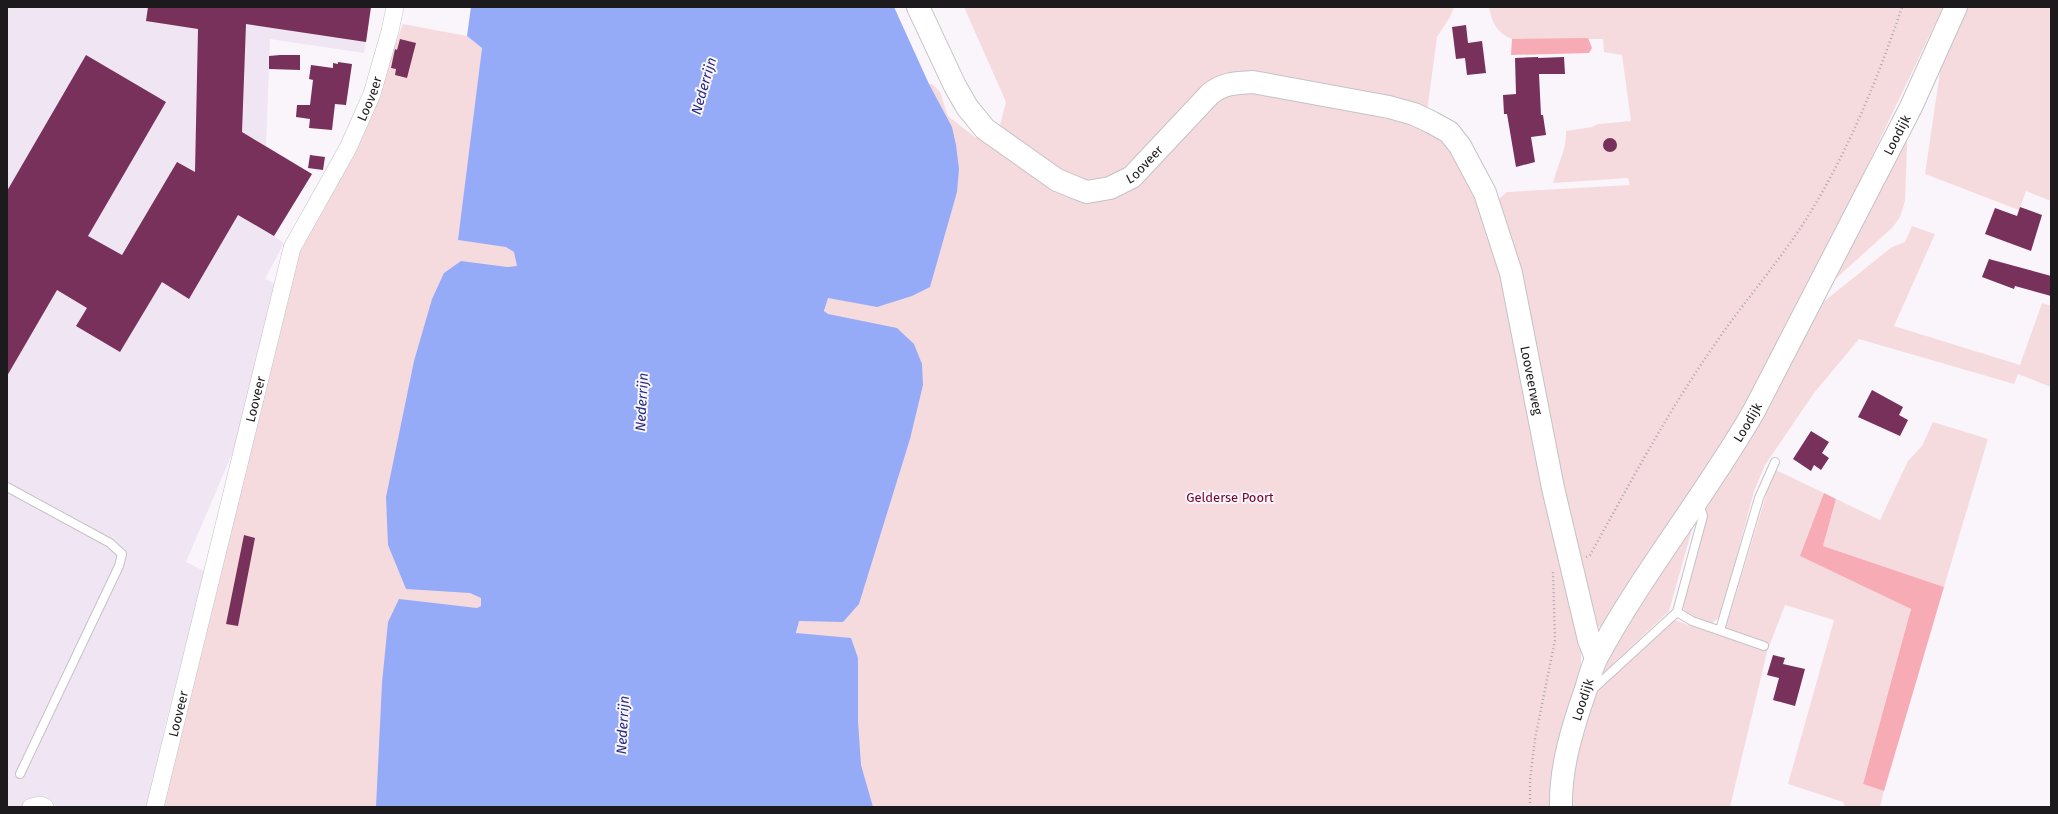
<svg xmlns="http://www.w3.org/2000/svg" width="2058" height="814" font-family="'Fira Sans',sans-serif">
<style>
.built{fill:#f0e5f2}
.green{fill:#f6dbde}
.forest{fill:#f7abb5}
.water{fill:#96abf7}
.building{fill:#77315b}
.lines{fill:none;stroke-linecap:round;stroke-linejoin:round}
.lane-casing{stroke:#c6c1c7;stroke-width:10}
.street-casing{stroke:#c6c1c7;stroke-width:18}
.secondary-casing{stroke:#c6c1c7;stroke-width:24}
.path{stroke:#aba7ab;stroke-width:2.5;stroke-dasharray:1 3;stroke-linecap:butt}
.lane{stroke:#fff;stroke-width:8}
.street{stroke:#fff;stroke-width:17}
.secondary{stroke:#fff;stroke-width:22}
.labels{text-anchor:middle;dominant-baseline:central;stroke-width:4;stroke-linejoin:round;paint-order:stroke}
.street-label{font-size:13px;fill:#1c1a1c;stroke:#faf5fb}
.park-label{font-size:13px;fill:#74012b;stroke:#faf5fb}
.water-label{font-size:14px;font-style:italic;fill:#252e84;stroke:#faf5fb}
</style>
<rect width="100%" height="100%" fill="#faf5fb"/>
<!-- built -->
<path class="built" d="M7 7H371L364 53 270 39 266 146 312 174 274 236 284 243 265 279 278 285 246 421 186 562 206 572 165 725 149 807H60L44 801 26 807H7Z"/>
<!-- green -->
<path class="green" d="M887 7 929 84H932L940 92 948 116 976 138 974 126 1096 196 1208 104 1242 87 1401 122 1403 118 1442 136 1487 212 1581 645V666L1557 807H790L797 635 825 309Z
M964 7H1454L1450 17 1437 37 1427 112 1245 73 1136 161 1111 179 1090 183 1062 173 999 129 1006 102Z
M1489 7H1943L1801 305 1761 382 1609 626 1600 627 1591 623 1495 202 1507 192 1630 185 1628 178 1553 183C1557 166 1567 149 1566 131L1592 127 1598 124 1631 121 1622 55 1604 52 1603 39H1512C1497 33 1492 23 1489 7Z
M1960 7H2051V201L2026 191 2019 210 1925 174 1943 51Z
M403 24 467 36 482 48 471 141 532 152 481 807H161L292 272C324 187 372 110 403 24Z
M1908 121 1905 201 1900 217 1893 227 1821 292Z
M1912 226 1935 234 1894 326 2020 365 2042 303 2051 306V387L2018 374 2014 384 1859 339 1814 393 1765 465 1754 491 1721 616 1711 624 1688 618 1682 606 1708 496 1812 311 1892 247 1905 242Z
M1933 422 1988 439 1944 587 1823 546 1836 499 1880 520 1908 461 1922 446Z
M1774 469 1824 493 1801 556 1911 609 1863 784 1884 791 1880 807H1845L1843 802 1788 784 1834 620 1785 605 1767 652 1730 807H1569V792L1590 696 1674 620 1765 651 1767 645 1725 630Z
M1697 512 1669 611 1595 681 1613 640Z"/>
<!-- forest -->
<path class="forest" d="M1588 38 1592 48 1589 53 1511 55 1512 39Z
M1824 493 1836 499 1823 546 1944 587 1884 791 1863 784 1911 609 1800 556Z"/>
<!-- water -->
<path class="water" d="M471 7H894L929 84 952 127 956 145 959 169 957 192 930 287 912 296 877 307 828 298 824 311 828 314 897 328 914 344 922 364 923 385 910 439 859 604 843 622 799 621 796 633 851 638 858 658V721L861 765 873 807H376L382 683 388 622 399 599 477 608 481 606V598L470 593 406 589 388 545 386 497 414 361 432 299 444 273 461 261 507 267 517 266 514 252 506 247 458 240 482 48 467 36Z"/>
<!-- building -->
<path class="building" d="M148 7H371L366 42 246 24 242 132 312 174 274 236 238 215 189 299 162 282 120 352 76 326 87 308 57 290 7 376V191L86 55 166 102 88 236 122 255 177 162 195 172 198 29 146 21Z
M1466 25 1468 43 1482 41 1486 73 1467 75 1465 58 1456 59 1452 27Z
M400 39 416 43 407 78 395 75 396 69 391 68 395 49 397 50Z
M280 55H300V70L269 69V56Z
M1538 57V58L1564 57 1565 74H1539L1541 115H1543L1546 135 1531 137 1535 162 1516 167 1507 114H1504L1503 95 1516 94 1515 58Z
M338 62 352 64 346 105 335 104 332 130 309 128 310 119 296 117 297 105H310L313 80 309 79 311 65 333 68V63L338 64Z
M1603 145a7 7 0 1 1 14 0a7 7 0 1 1-14 0Z
M310 155 325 157 323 170 308 168Z
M2020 207 2042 215 2031 251 1985 234 1995 208 2017 216Z
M1989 259 2051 276V296L2015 286 2014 289 1982 277Z
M1872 390 1903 407 1899 415 1908 420 1900 436 1858 417Z
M1811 431 1829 442 1822 453 1829 458 1821 470 1814 465 1811 471 1793 459Z
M244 535 255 538 238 626 226 624Z
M1773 655 1785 658 1783 664 1805 669 1795 706 1773 700 1779 678 1767 675Z"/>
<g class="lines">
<defs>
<path id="lane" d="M7 487 110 543 122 554 119 566 20 774
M1677 612 1692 621 1764 646
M1720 630 1759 498 1775 462
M1592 690 1677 612 1703 516 1699 503"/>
<g id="street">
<path d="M31 807 40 805 45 807"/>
<path id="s1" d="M155 807 292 248 348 148 372 94 390 31 395 7"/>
</g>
<g id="secondary">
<path id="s2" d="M918 7 955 86 967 107 985 129 1057 180 1079 189 1087 192 1110 188 1132 177 1210 94C1223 83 1236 83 1253 82L1389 107 1414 114 1431 122 1449 132 1460 146 1485 193 1511 273 1553 488 1589 640 1596 658"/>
<path id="s3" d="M1561 807C1560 767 1573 726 1586 689 1589 678 1592 667 1597 657 1643 572 1705 496 1754 411L1911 107 1956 7"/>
</g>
</defs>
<!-- lane casing -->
<use href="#lane" class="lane-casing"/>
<!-- street casing -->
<use href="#street" class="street-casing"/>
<!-- secondary casing -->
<use href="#secondary" class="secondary-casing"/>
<!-- path -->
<path class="path" d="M1586 557 1590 555C1629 485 1667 413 1713 347 1744 301 1781 260 1810 213 1849 149 1878 78 1902 7
M1530 807V780L1535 739 1555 640 1553 572"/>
<!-- lane -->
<use href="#lane" class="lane"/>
<!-- street -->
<use href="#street" class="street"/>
<!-- secondary -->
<use href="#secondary" class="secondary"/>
</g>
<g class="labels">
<!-- street labels -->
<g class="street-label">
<text stroke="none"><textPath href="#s1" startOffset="744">Looveer</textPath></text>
<text stroke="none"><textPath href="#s3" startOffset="758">Loodijk</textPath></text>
<text stroke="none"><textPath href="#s2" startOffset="326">Looveer</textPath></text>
<text stroke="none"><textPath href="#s2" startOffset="936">Looveerweg</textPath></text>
<text stroke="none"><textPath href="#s1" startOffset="420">Looveer</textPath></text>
<text stroke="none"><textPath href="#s3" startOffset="434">Loodijk</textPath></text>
<text stroke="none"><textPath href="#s3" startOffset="110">Loodijk</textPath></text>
<text stroke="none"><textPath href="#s1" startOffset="96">Looveer</textPath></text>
</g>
<!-- park labels -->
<g class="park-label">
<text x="1230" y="497">Gelderse Poort</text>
</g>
<!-- water labels -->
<g class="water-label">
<text transform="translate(704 86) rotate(-74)">Nederrijn</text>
<text transform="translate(642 402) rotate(-87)">Nederrijn</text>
<text transform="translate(623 725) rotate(-87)">Nederrijn</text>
</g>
</g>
<!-- border -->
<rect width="2058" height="814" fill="none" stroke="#1c1a1c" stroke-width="16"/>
</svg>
